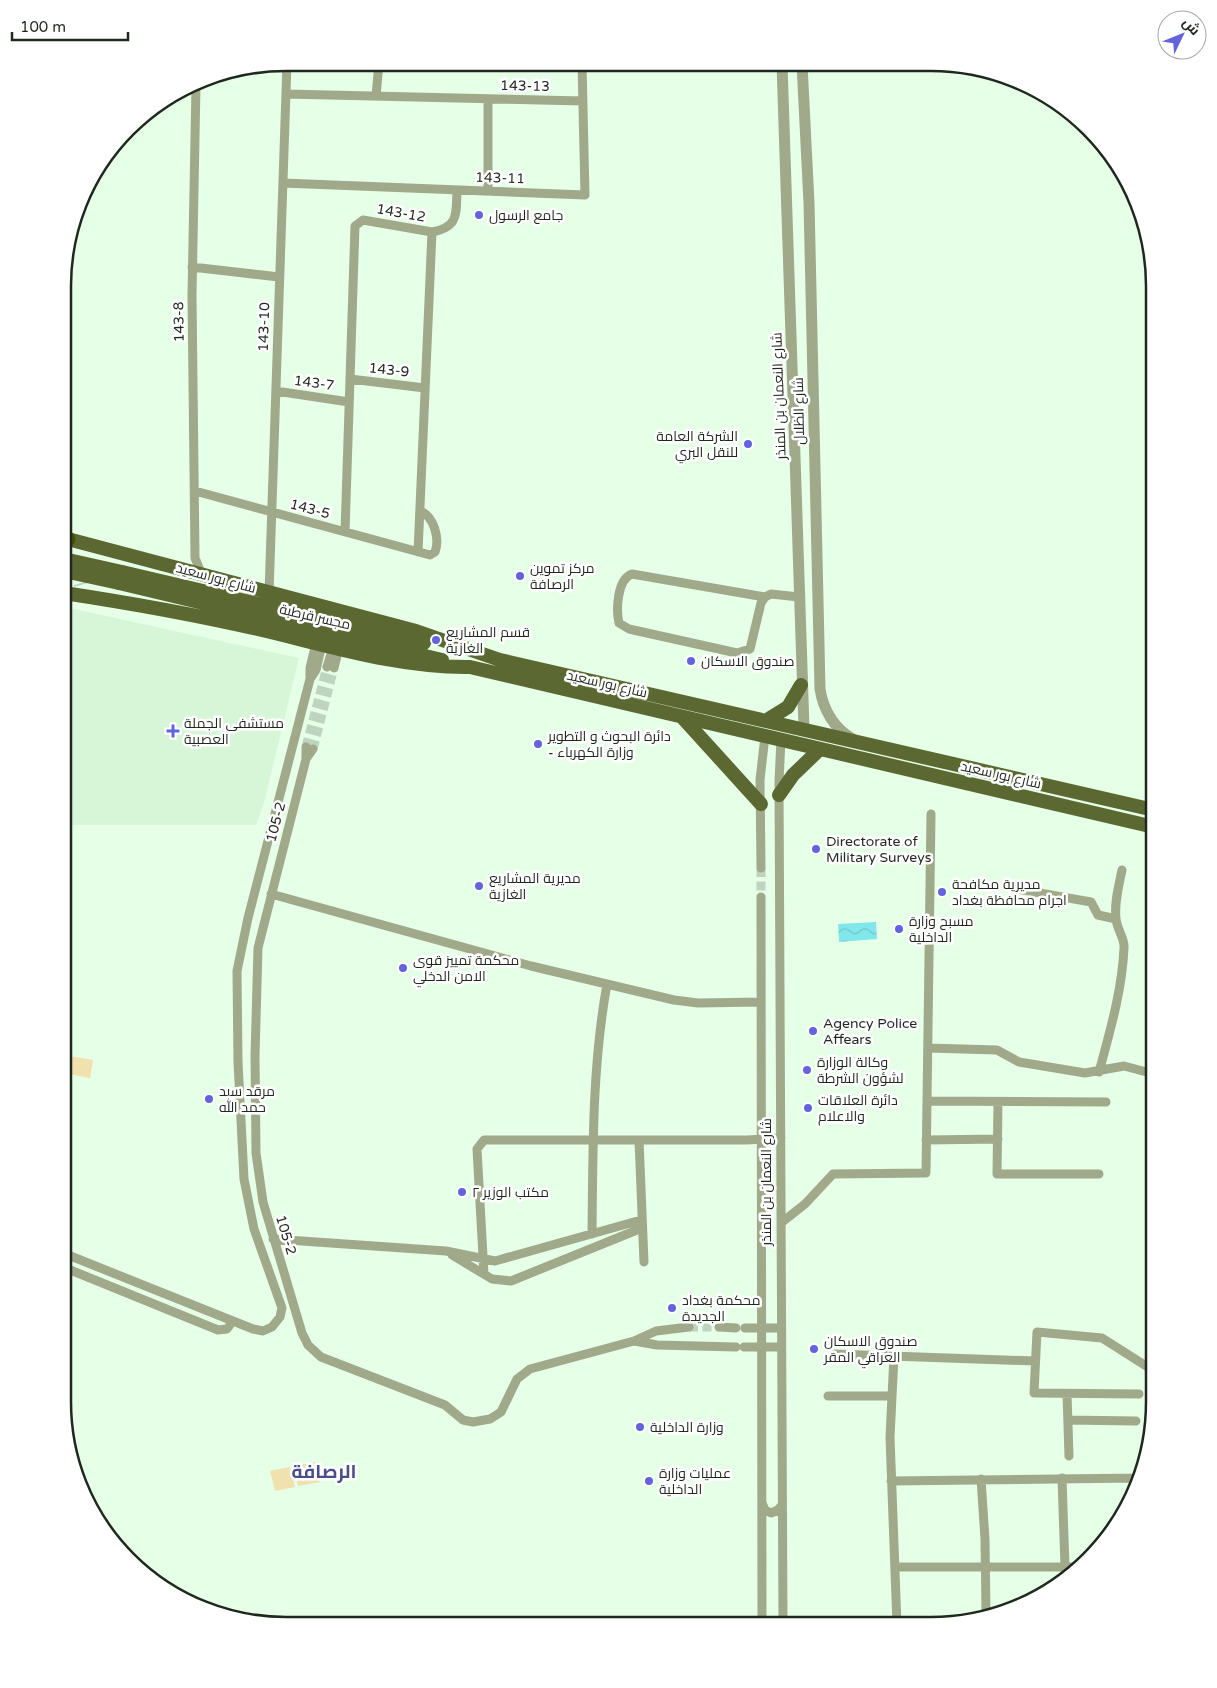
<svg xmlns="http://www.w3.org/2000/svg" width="1217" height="1688" font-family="'Varela Round',Cairo,sans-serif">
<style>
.built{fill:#d7f6d8}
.green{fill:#f0e1af}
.water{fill:url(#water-waves)}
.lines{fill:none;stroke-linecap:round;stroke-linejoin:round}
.minor-tunnel{stroke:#bed4bf;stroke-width:9;stroke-dasharray:9 4.5;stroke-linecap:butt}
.primary-tunnel{stroke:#bed4bf;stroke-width:14;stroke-dasharray:14 7;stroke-linecap:butt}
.minor{stroke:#a1a98b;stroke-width:9}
.tertiary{stroke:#a1a98b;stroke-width:11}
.primary{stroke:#5c6831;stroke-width:14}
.motorway{stroke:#445104;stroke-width:15}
.primary-bridge{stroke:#5c6831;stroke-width:14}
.poi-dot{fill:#6364dd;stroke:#fff;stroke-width:2}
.labels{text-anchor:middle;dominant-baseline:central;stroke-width:5;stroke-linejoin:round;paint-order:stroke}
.street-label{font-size:14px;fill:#1f281f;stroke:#fff}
.poi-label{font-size:14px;fill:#1f281f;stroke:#fff;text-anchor:start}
.district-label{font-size:19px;font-weight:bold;fill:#494e8b;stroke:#fff}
.rim{fill:none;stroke:#1f281f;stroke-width:2.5}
</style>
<defs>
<pattern id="water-waves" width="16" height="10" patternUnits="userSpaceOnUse" patternTransform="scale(1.25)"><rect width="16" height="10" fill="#82e7eb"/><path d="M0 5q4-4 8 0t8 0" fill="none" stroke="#70c6c9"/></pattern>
</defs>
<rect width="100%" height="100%" fill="#e6ffe7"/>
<!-- built -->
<path class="built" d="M74 609 299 658 264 803 256 825H63L64 611Z"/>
<!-- green -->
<path class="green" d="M63 1055 93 1060 90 1078 63 1073Z
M316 1462 320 1482 298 1486 294 1466Z
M290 1467 295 1487 275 1491 270 1471Z"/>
<!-- water -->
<path class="water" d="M876 922 877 939 839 942 838 924Z"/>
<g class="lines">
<!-- minor-tunnel -->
<path class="minor-tunnel" d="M306 747 327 667
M313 749 334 668
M761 868V897
M689 1327H719"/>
<!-- primary-tunnel -->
<path class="primary-tunnel" d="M79 563 77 572 81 585"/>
<!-- minor -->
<path class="minor" d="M196 85 192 295 195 558 202 575
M286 94 583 101
M376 96 379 63
M283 183 585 195 582 63
M488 191V99
M432 232C459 227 456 214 457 190
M192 267 279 277
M350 379 425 388
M276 391 349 402
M195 491 430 555 435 552C440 539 434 516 420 511
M345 532 355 226 363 220 432 232 418 552
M269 593 287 63
M765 597 761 603 750 649 737 653 629 629 619 623C616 610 617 579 632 574L765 597 771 594 799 597
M327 667 333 647
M334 668 339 648
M310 679 316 670 322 644
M781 740 779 781 783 1625
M306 747V759L258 948 255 1056 256 1153 263 1202 302 1333 308 1345 321 1357 445 1405 463 1420 473 1422 490 1419 501 1412 517 1379 530 1369 634 1341 656 1331 689 1327
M306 759 313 749
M761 868 760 780 765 736
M1012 888 1091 902 1098 915 1116 919
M271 894 531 966 674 1000 698 1003 761 1002
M761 897 762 1625
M928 1048 997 1050 1019 1062 1085 1073 1124 1066 1154 1074
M1099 1072C1110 1031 1122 991 1124 948 1125 938 1117 930 1116 919 1114 903 1119 885 1122 870
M927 1101 1106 1102
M998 1102 997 1174H1099
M639 1140 644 1262
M926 1140 998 1139
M781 1223 805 1204 833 1174 926 1173 931 814
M592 1234C593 1150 592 1067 607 984
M273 1239 446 1251 495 1261 641 1220
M63 1253 253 1329 263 1331 272 1327 280 1317 282 1308 254 1229 244 1179 238 1062 237 971 248 918 310 679V668L316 643
M452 1255 492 1279 511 1281 642 1228
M63 1267 218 1330 227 1329 232 1322
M484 1274 477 1149 484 1140H747L781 1138
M719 1327 736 1328
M745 1328H781
M634 1341 657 1345 736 1347
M744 1347H781
M834 1354 1035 1361
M894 1356 890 1437 897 1625
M1067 1394 1069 1456
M1139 1394 1034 1393 1037 1332 1102 1338 1154 1371
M828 1396H891
M1068 1420 1136 1421
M1062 1478 1065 1567
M981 1479 985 1539 986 1613
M891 1481 1138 1478
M1138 1482 1154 1409
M762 1503 765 1510 771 1513 778 1510 782 1505
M895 1567H1081
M897 1621H952"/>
<!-- tertiary -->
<path class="tertiary" d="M782 64 804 728
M802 64 809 203 820 689C823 709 834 729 853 739"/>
<!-- primary -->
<path class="primary" d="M64 538 416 631 500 660 1154 810
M122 572 424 643
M119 583 442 660
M64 593C130 603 197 615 262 630 330 646 399 668 470 667L1154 827
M682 717 761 804
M767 720 788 707 801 685
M779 795 793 775 819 750"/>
<!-- motorway -->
<path class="motorway" d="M64 536 68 539"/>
<!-- primary-bridge -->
<path class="primary-bridge" d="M64 559 122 572
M64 571 119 583"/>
</g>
<!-- markers -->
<g class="poi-dot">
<circle cx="479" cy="215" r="5"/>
<circle cx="748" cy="444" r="5"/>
<circle cx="520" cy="576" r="5"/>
<circle cx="436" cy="640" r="5"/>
<circle cx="691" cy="661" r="5"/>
<path d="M170.5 723.5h5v5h5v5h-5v5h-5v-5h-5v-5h5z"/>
<circle cx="538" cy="744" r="5"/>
<circle cx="816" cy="849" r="5"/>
<circle cx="479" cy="886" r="5"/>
<circle cx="942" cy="892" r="5"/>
<circle cx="899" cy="929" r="5"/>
<circle cx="403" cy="968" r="5"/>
<circle cx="813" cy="1031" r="5"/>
<circle cx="807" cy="1070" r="5"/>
<circle cx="209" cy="1099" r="5"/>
<circle cx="808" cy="1108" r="5"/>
<circle cx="462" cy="1192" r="5"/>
<circle cx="672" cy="1308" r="5"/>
<circle cx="814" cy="1349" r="5"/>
<circle cx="640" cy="1427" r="5"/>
<circle cx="649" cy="1481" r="5"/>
</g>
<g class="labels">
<!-- street labels -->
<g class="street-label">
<text transform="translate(525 86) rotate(1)">143-13</text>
<text transform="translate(500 178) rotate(2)">143-11</text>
<text transform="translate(401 213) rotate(10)">143-12</text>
<text transform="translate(179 322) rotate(-91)">143-8</text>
<text transform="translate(264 327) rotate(-88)">143-10</text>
<text transform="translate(389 370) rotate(6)">143-9</text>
<text transform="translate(314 383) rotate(8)">143-7</text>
<text transform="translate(779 396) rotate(-92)">شارع النعمان بن المنذر</text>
<text transform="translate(799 411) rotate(-91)">شارع الظلال</text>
<text transform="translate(310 509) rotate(15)">143-5</text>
<text transform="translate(216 578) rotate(15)">شارع بور سعيد</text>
<text transform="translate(315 617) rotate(13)">مجسر قرطبة</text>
<text transform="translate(607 684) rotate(13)">شارع بور سعيد</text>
<text transform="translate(1001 775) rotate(13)">شارع بور سعيد</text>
<text transform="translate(276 822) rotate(-75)">105-2</text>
<text transform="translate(766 1182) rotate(-90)">شارع النعمان بن المنذر</text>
<text transform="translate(286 1235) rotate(73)">105-2</text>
</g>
<!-- poi labels -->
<g class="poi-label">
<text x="489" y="215">جامع الرسول</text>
<text x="738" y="436" text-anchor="end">الشركة العامة<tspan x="738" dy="16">للنقل البري</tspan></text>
<text x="530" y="568">مركز تموين<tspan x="530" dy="16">الرصافة</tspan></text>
<text x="446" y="632">قسم المشاريع<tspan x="446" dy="16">الغازية</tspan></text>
<text x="701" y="661">صندوق الاسكان</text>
<text x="184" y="723">مستشفى الجملة<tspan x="184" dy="16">العصبية</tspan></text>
<text x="548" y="736">دائرة البحوث و التطوير<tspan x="548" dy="16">- وزارة الكهرباء</tspan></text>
<text x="826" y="841">Directorate of<tspan x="826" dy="16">Military Surveys</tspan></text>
<text x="489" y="878">مديرية المشاريع<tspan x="489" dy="16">الغازية</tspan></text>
<text x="952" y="884">مديرية مكافحة<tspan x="952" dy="16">اجرام محافظة بغداد</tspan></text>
<text x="909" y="921">مسبح وزارة<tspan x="909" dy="16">الداخلية</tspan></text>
<text x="413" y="960">محكمة تمييز قوى<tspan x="413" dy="16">الامن الدخلي</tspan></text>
<text x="823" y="1023">Agency Police<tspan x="823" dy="16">Affears</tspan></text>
<text x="817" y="1062">وكالة الوزارة<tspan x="817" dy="16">لشؤون الشرطة</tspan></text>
<text x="219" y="1091">مرقد سيد<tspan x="219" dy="16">حمد الله</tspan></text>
<text x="818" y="1100">دائرة العلاقات<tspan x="818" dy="16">والاعلام</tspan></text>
<text x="472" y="1192">مكتب الوزير ٢</text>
<text x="682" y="1300">محكمة بغداد<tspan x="682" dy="16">الجديدة</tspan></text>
<text x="824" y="1341">صندوق الاسكان<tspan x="824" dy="16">العراقي المقر</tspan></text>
<text x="650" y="1427">وزارة الداخلية</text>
<text x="659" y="1473">عمليات وزارة<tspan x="659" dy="16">الداخلية</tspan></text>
</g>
<!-- district labels -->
<g class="district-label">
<text x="324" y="1472">الرصافة</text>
</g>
</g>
<!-- crop -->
<path d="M0 0H1217V1688H0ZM286 71H931A215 215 0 0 1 1146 286V1402A215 215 0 0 1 931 1617H286A215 215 0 0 1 71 1402V286A215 215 0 0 1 286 71Z" fill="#fff" fill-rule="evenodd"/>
<path class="rim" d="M286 71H931A215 215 0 0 1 1146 286V1402A215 215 0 0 1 931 1617H286A215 215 0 0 1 71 1402V286A215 215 0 0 1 286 71Z"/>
<!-- north arrow -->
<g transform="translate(1182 35) rotate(47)"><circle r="24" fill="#ffffff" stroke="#a5a9a5"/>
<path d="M0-4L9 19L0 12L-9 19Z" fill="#6364dd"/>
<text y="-8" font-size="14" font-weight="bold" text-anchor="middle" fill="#1f281f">ش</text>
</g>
<!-- scale -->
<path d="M12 32v8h116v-8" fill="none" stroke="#1f281f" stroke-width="2.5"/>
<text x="20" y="32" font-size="15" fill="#1f281f" stroke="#ffffff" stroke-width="4" paint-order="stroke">100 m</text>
</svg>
